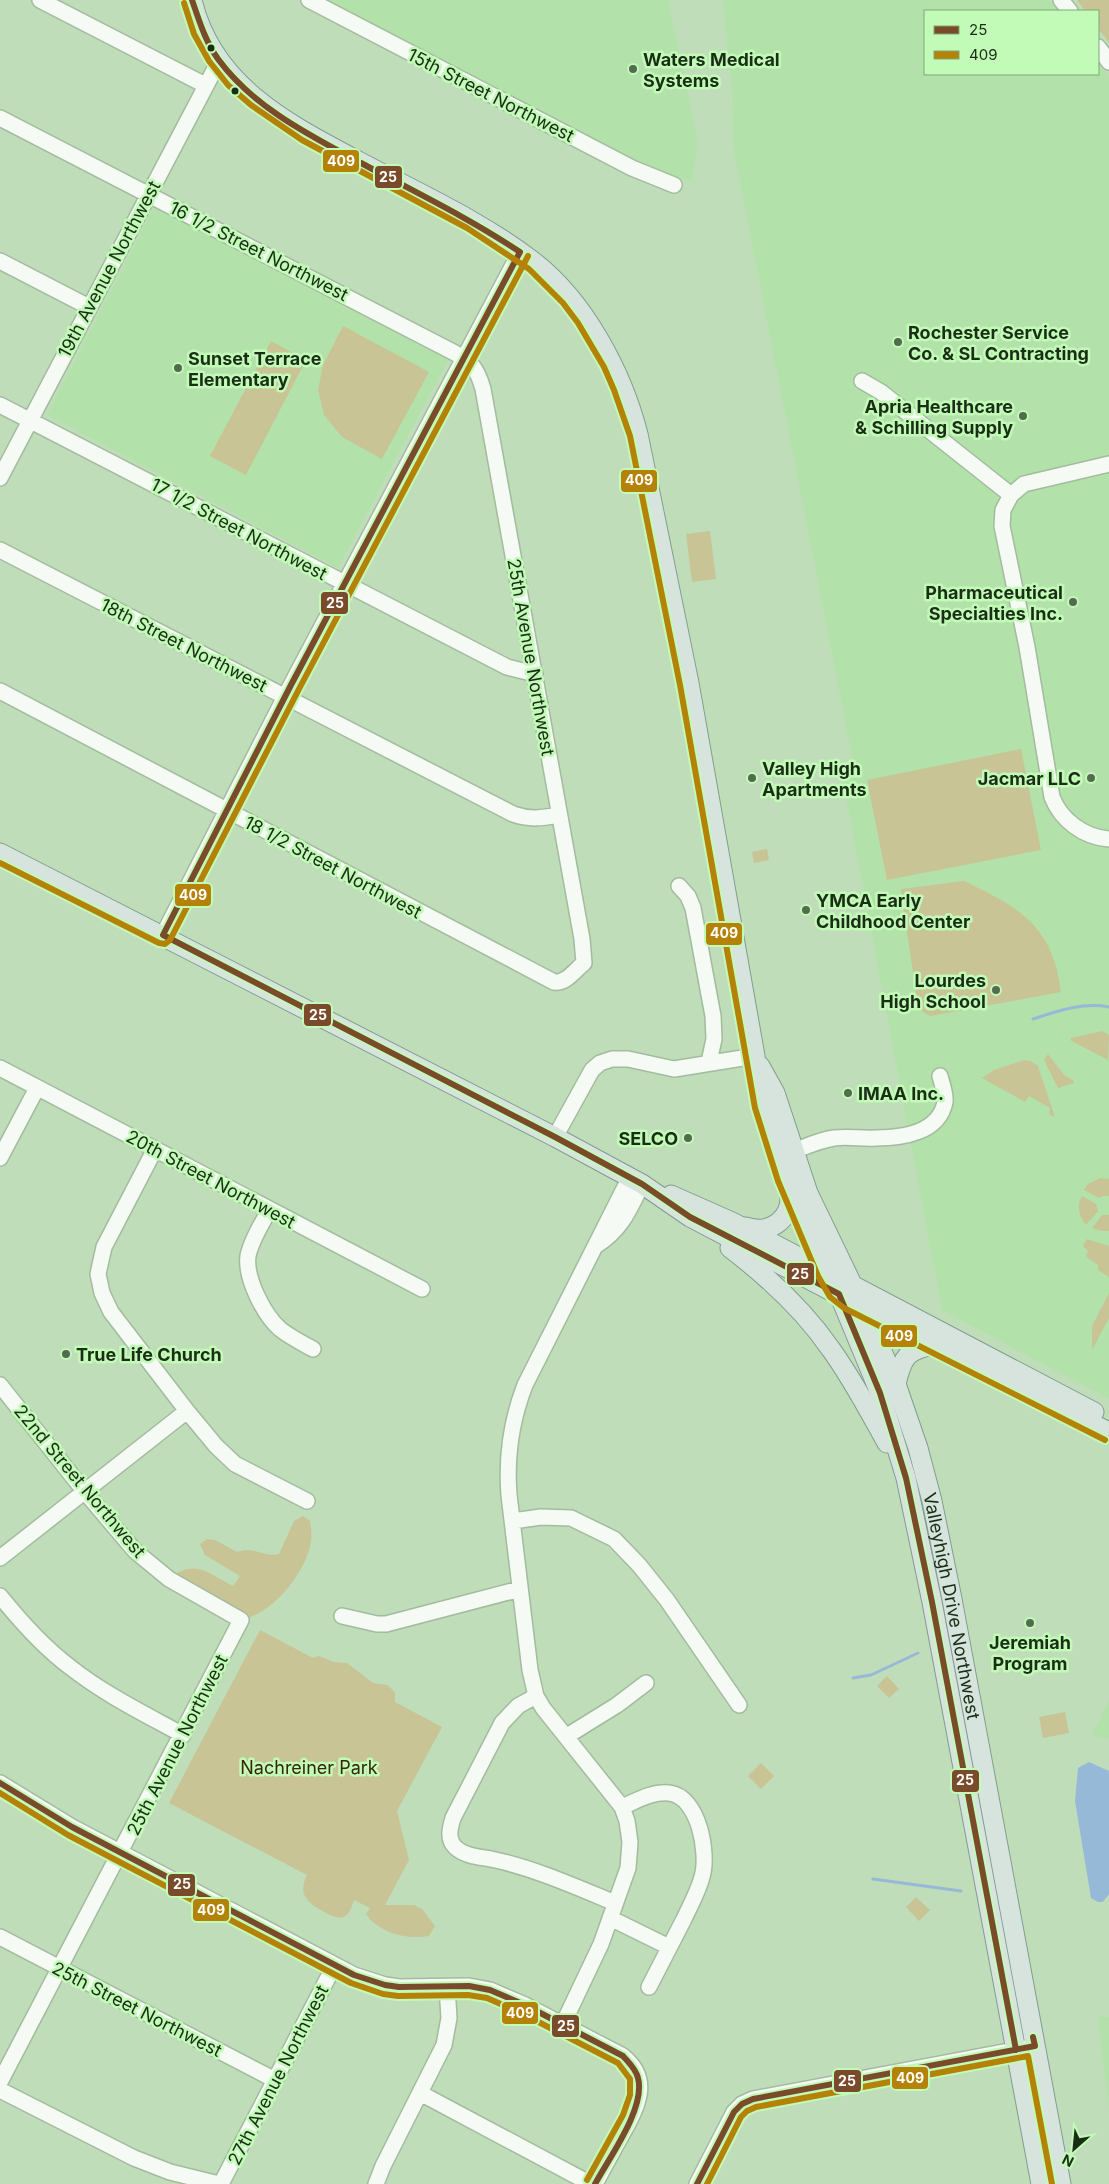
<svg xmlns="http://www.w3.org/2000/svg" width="1109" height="2184" font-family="Inter,sans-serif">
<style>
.built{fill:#b3e1aa}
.green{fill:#c8c495}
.water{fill:#97b9d8}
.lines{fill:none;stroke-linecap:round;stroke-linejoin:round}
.stream{stroke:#97b9d8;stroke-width:3}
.minor-casing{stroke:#a3bb9e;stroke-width:18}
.major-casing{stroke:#809e8d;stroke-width:21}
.minor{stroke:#f5faf4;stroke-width:15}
.major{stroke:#d7e4de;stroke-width:19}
.bus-1-casing{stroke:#c2fab7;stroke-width:10}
.bus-2-casing{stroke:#c2fab7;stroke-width:10}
.bus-1{stroke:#7a4b2a;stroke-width:6}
.bus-2{stroke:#b48206;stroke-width:6}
.bus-dot{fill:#192e15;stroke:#c2fab7;stroke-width:2}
.poi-dot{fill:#536b4e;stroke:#c2fab7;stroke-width:2}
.labels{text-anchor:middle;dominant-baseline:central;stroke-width:5;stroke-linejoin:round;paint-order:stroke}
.poi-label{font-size:18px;font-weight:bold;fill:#192e15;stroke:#c2fab7;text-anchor:start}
.street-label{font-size:18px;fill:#192e15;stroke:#c2fab7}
.park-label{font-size:18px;fill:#362607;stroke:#c2fab7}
.line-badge{stroke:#c2fab7;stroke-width:2}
.badge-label{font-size:14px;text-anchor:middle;font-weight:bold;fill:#fff}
</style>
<rect width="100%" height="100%" fill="#bfddb9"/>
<!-- built -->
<path class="built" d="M324 0H668L698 143 692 182 646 168Z
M723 0H1049L1058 11H925V74H1098V63L1109 77V1399L942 1310 840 765 853 762 734 152 732 95Z
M154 208 448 360 338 568 47 415Z
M1109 1700V1739L1092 1735Z
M1098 2016 1109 2017V2112Z"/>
<!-- green -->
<path class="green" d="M1077 0H1109V42L1098 29V11H1085Z
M343 326 429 372 382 459 342 437 324 415 318 390 323 365Z
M271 341 306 360 246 475 210 456Z
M710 531 716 579 692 582 686 534Z
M1021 749 1041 850 887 880 867 780Z
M767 849 769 860 754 863 752 852Z
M964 881C1019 907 1053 926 1061 992L930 1016 918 1009 901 889Z
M1102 1031 1109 1035 1108 1060 1070 1040 1071 1038Z
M1048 1054 1064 1075 1074 1081V1083L1058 1088 1044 1060Z
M1024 1060 1031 1061 1038 1066 1055 1117 1049 1114 1050 1108 1029 1096 1025 1102 982 1078 994 1070Z
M1100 1178 1109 1179V1196H1103L1099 1198 1084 1190 1088 1184Z
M1082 1196 1096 1204 1098 1211 1086 1225C1079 1215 1076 1207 1082 1196Z
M1102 1215H1109V1231H1102L1092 1228Z
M1087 1239 1109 1246V1277L1098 1270V1265L1086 1257 1088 1251 1083 1246Z
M1109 1293V1318L1092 1350V1326Z
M303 1516 310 1521C311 1527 312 1535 311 1541 307 1571 272 1616 241 1619L174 1584 177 1573C201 1561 211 1576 233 1586L240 1576 205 1555 200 1544 207 1539 215 1540 237 1552C254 1545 263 1558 279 1554L294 1521Z
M260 1630 313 1658 319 1656 334 1662 347 1663 373 1683 388 1685 395 1693V1702L442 1727 397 1811 409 1860 385 1905H414L422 1909 435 1926 429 1936C407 1940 379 1933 366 1914L370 1908 354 1900C348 1922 339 1921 321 1910 314 1906 307 1902 304 1894 302 1888 304 1881 307 1875L169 1803Z
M887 1676 899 1689 889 1698 877 1686Z
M1065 1712 1069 1733 1043 1738 1039 1717Z
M761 1763 774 1776 761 1789 748 1776Z
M916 1897 930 1910 919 1921 906 1907Z"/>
<!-- water -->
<path class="water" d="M1089 1762 1109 1771V1894L1103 1902H1098L1091 1898 1075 1801 1078 1768Z"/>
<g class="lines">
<!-- stream -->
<path class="stream" d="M1033 1019C1058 1011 1082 1002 1109 1007
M853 1678 871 1675 918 1653
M873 1879 961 1891"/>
<defs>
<path id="minor" d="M40 0 205 85
M309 0 632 168 674 185
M1061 0 1070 11
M1098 47 1109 62
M0 118 453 352C472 362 477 368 483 389L582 939 584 963C575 970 566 984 554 982L0 691
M0 261 89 307
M862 381 881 392 1011 495
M0 405 507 667 535 674
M1109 464 1024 484 1011 495 1003 510 1002 526 1027 647 1052 797C1061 820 1083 837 1109 839
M0 478 219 61
M0 550 513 814C530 820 542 818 559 815
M679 886 688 896 693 908 713 1016 714 1039 709 1062
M163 935 291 685 520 252
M0 1068 422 1289
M555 1137 592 1070 600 1063 612 1059H628L674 1069 755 1056
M155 1149 104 1247 98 1274 102 1293 111 1312 187 1411 216 1446 235 1464 307 1501
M794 1151C807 1146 820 1140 834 1138 848 1136 862 1139 876 1138 902 1138 939 1133 945 1102 946 1094 942 1084 940 1076
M0 1158 37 1088
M269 1210C262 1224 251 1240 248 1256 245 1278 264 1315 280 1329 290 1337 302 1343 313 1349
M597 1245C622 1229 629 1210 642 1184
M0 1385 85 1492 135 1551 169 1579 241 1620 0 2082
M513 1521 541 1517 571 1518 614 1539 639 1565 667 1600 739 1705
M0 1558 187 1411
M0 1596C21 1622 43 1647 70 1667 104 1694 145 1714 183 1735
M342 1616 377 1624H386L520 1589
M536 1696 518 1706 502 1723 453 1818C450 1828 447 1839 455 1847 464 1856 479 1857 491 1859 534 1868 574 1886 615 1903
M567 1736 617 1705 646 1683
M0 1783 72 1827 354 1975 385 1985 399 1987 469 1986 490 1990 525 2005 623 2056C655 2082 634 2112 619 2140 611 2154 603 2169 595 2184
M622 1807C636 1801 653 1791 669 1793 699 1796 709 1854 702 1877 698 1892 690 1906 684 1919 672 1942 661 1964 649 1987
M610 1918 669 1947
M0 1937 275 2080
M563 2024 601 1944 628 1868 630 1842 627 1821 622 1807 543 1708 536 1696 530 1670 509 1495C506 1457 511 1421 525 1385L630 1177
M0 2090 134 2158 170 2172 219 2184
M420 2093 591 2184
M221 2184 334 1966
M376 2184 383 2166 444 2045 449 2018 447 1987
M697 2184 734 2112 742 2104 753 2099 1025 2048"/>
<g id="major">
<path d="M192 0C212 86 288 124 360 162 418 193 481 221 534 262 585 302 622 372 638 434L689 683 755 1056 757 1085 765 1119 789 1185 827 1272 839 1294 880 1393 906 1478 932 1602 1041 2184"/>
<path d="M0 853 555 1137 642 1184 690 1217 1001 1380 1109 1432"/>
<path id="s1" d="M760 1066 775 1093 808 1193 864 1309 896 1384 918 1448 932 1501 952 1599 1061 2184"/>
<path d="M671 1195 732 1222 1094 1412"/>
<path d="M746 1227C772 1236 795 1216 789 1189"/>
<path d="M730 1248C768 1277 803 1309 830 1348 852 1378 869 1411 887 1443"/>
<path d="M896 1384C902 1358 907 1349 934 1345"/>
</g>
</defs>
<!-- minor casing -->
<use href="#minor" class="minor-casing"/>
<!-- major casing -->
<use href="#major" class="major-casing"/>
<!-- minor -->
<use href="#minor" class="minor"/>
<!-- major -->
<use href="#major" class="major"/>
<defs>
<path id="bus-1" d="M192 0C199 20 205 41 218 59 253 107 309 135 361 163 415 192 469 218 520 252L291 685 163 935 555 1137 642 1184 690 1217 839 1294 880 1393 906 1478 932 1602 1016 2050
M0 1783 72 1827 354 1975 385 1985 399 1987 469 1986 490 1990 525 2005 623 2056C629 2063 636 2069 638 2078 646 2108 609 2158 595 2184
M697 2184 734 2112 742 2104 753 2099 1035 2046 1033 2037"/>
<path id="bus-2" d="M184 3 194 34 209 61 228 85 251 105 302 140 467 228 529 269 563 303 578 323 604 367 614 390 630 436 680 685 755 1108 778 1181 818 1276 830 1297 844 1308 1105 1440
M0 863 159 943 165 944 170 940 299 689 528 256
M0 1793 68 1835 351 1983 383 1994 398 1996 468 1995 487 1998 521 2013 618 2063 630 2079V2095L623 2115 587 2180
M707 2184 741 2117 747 2111 756 2107 1028 2056 1052 2184"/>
</defs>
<!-- bus-1 casing -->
<use href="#bus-1" class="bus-1-casing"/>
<!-- bus-2 casing -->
<use href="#bus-2" class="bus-2-casing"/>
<!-- bus-1 -->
<use href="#bus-1" class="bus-1"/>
<!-- bus-2 -->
<use href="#bus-2" class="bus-2"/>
</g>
<!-- markers -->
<g class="bus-dot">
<circle cx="211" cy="48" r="4.5"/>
<circle cx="235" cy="91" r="4.5"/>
</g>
<g class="poi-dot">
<circle cx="633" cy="69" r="5"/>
<circle cx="898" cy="342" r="5"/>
<circle cx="178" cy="368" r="5"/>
<circle cx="1023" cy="416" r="5"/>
<circle cx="1073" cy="602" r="5"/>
<circle cx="752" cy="778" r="5"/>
<circle cx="1091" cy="778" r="5"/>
<circle cx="806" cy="910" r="5"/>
<circle cx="996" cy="990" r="5"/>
<circle cx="848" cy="1093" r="5"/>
<circle cx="688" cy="1138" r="5"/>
<circle cx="66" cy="1354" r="5"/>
<circle cx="1030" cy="1623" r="5"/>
</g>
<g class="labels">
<!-- poi labels -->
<g class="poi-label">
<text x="643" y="59">Waters Medical<tspan x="643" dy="21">Systems</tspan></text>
<text x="908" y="332">Rochester Service<tspan x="908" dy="21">Co. &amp; SL Contracting</tspan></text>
<text x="188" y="358">Sunset Terrace<tspan x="188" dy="21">Elementary</tspan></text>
<text x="1013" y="406" text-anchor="end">Apria Healthcare<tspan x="1013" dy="21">&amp; Schilling Supply</tspan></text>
<text x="1063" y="592" text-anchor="end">Pharmaceutical<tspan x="1063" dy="21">Specialties Inc.</tspan></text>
<text x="762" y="768">Valley High<tspan x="762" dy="21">Apartments</tspan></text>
<text x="1081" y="778" text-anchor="end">Jacmar LLC</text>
<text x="816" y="900">YMCA Early<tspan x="816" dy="21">Childhood Center</tspan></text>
<text x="986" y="980" text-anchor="end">Lourdes<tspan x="986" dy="21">High School</tspan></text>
<text x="858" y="1093">IMAA Inc.</text>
<text x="678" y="1138" text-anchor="end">SELCO</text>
<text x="76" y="1354">True Life Church</text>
<text x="1030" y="1642" text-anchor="middle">Jeremiah<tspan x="1030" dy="21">Program</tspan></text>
</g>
<!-- street labels -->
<g class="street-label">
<text transform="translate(491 95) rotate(27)">15th Street Northwest</text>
<text transform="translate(259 251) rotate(27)">16 1/2 Street Northwest</text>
<text transform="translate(109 269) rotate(-62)">19th Avenue Northwest</text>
<text transform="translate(239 529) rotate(28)">17 1/2 Street Northwest</text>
<text transform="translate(184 645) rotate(27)">18th Street Northwest</text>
<text transform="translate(531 657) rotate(80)">25th Avenue Northwest</text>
<text transform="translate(333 867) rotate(28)">18 1/2 Street Northwest</text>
<text transform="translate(211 1179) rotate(28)">20th Street Northwest</text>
<text transform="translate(80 1481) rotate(50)">22nd Street Northwest</text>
<text stroke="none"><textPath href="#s1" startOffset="576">Valleyhigh Drive Northwest</textPath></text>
<text transform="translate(177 1745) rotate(-63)">25th Avenue Northwest</text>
<text transform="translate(137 2009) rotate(27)">25th Street Northwest</text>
<text transform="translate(278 2075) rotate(-63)">27th Avenue Northwest</text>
</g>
<!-- park labels -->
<g class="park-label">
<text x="309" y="1767">Nachreiner Park</text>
</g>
</g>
<g class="line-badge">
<rect x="322" y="149" width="38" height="24" rx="5" fill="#b48206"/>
<rect x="374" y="165" width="29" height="24" rx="5" fill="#7a4b2a"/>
<rect x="620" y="469" width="38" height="24" rx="5" fill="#b48206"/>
<rect x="320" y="591" width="29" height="24" rx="5" fill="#7a4b2a"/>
<rect x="174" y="883" width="38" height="24" rx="5" fill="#b48206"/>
<rect x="705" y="922" width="38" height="24" rx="5" fill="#b48206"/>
<rect x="303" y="1003" width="29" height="24" rx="5" fill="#7a4b2a"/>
<rect x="786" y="1262" width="29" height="24" rx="5" fill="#7a4b2a"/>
<rect x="880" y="1324" width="38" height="24" rx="5" fill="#b48206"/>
<rect x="951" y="1769" width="29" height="24" rx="5" fill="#7a4b2a"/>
<rect x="167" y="1873" width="29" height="24" rx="5" fill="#7a4b2a"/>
<rect x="192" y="1898" width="38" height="24" rx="5" fill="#b48206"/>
<rect x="501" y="2001" width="38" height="24" rx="5" fill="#b48206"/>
<rect x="551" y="2014" width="29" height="24" rx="5" fill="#7a4b2a"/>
<rect x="891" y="2066" width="38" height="24" rx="5" fill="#b48206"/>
<rect x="833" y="2069" width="29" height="24" rx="5" fill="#7a4b2a"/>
</g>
<g class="badge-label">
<text x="341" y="166">409</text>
<text x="388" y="182">25</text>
<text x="639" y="485">409</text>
<text x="335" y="608">25</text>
<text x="193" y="900">409</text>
<text x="724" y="938">409</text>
<text x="318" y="1020">25</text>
<text x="800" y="1279">25</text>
<text x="899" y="1341">409</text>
<text x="965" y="1785">25</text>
<text x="182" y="1889">25</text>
<text x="211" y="1915">409</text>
<text x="520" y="2018">409</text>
<text x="566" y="2031">25</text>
<text x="910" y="2083">409</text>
<text x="847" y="2086">25</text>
</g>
<!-- legend -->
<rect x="924" y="10" width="175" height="65" fill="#c2fab7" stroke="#7ea876"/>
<rect x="934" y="26" width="25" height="8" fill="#7a4b2a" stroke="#7ea876"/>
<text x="969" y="35" font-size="15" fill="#192e15">25</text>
<rect x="934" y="51" width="25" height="8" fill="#b48206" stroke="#7ea876"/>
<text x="969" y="60" font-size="15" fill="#192e15">409</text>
<!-- north arrow -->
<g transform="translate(1074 2149) rotate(207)" stroke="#c2fab7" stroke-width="4" paint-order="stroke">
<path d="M0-4L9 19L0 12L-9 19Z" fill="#192e15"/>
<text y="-8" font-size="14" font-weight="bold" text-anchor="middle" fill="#192e15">N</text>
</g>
</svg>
